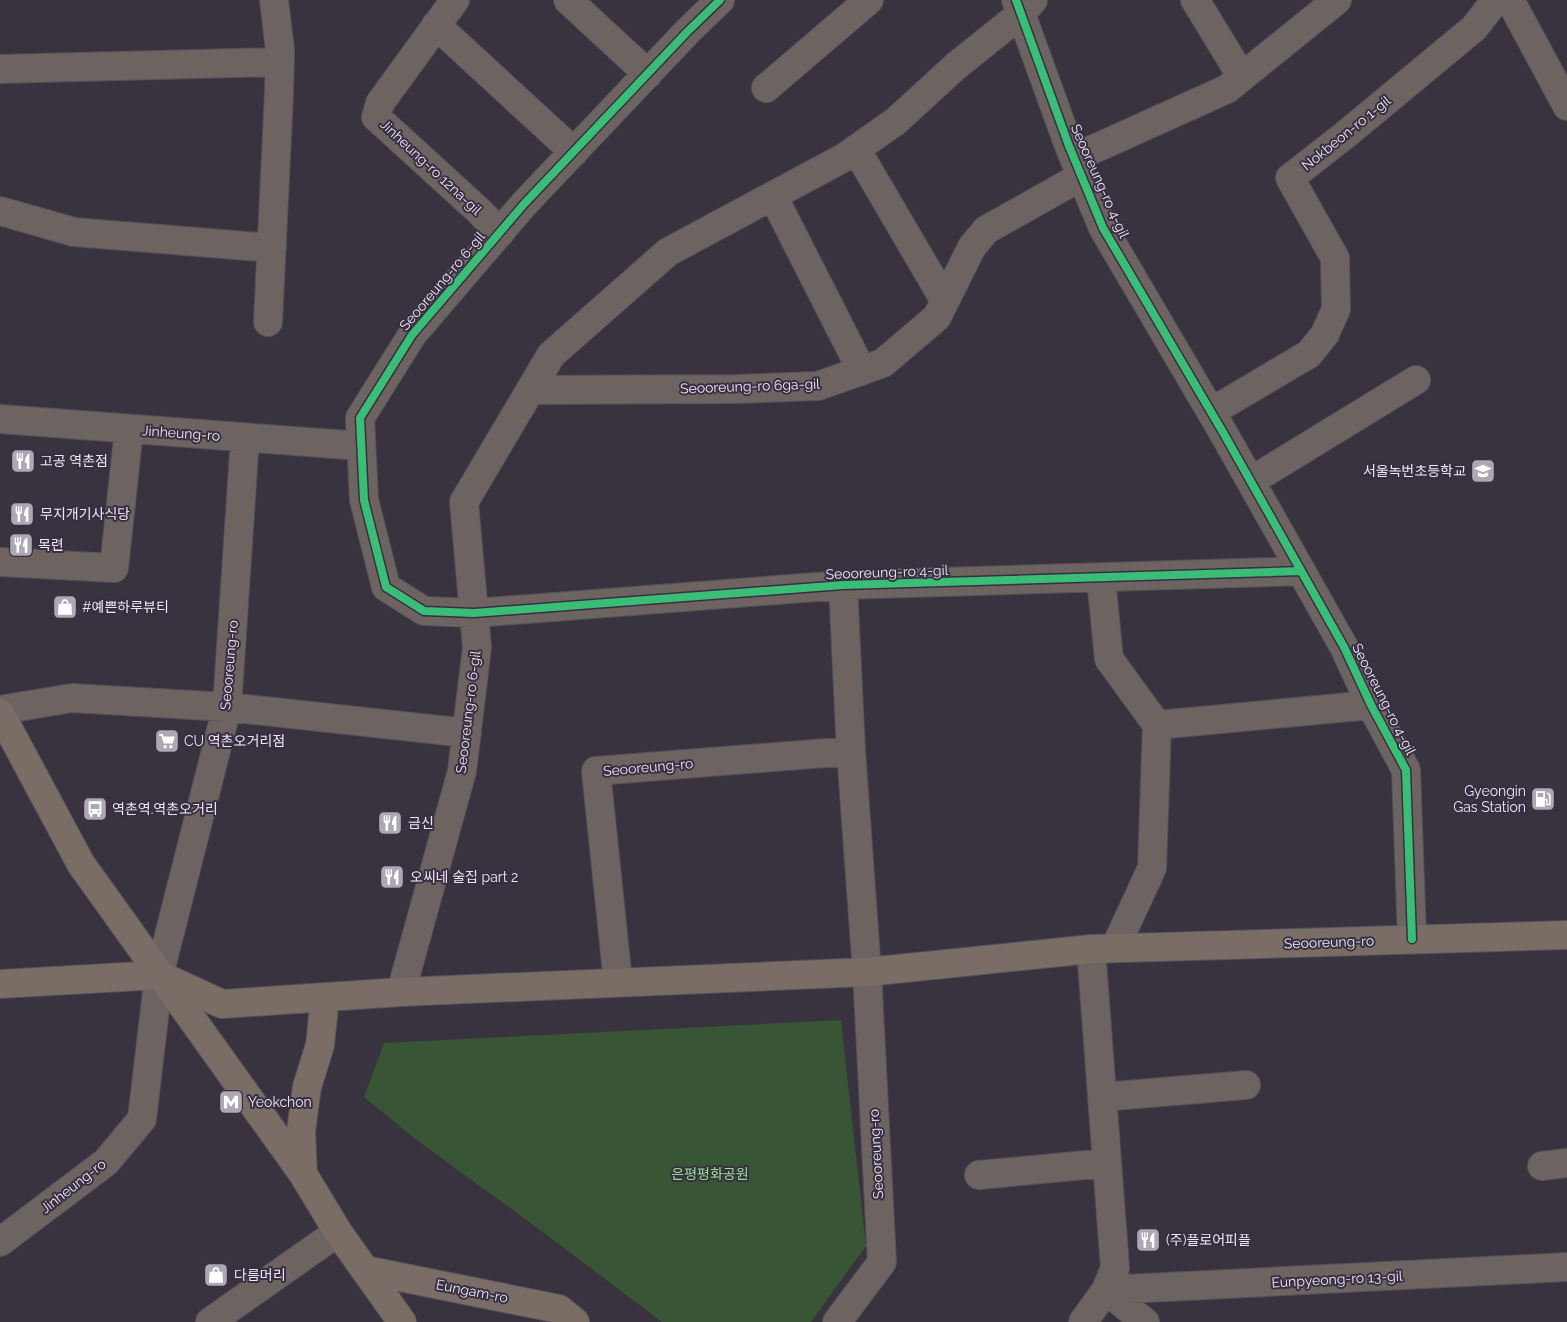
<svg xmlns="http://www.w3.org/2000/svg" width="1567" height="1322" font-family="Raleway,'Noto Sans KR',sans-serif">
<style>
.green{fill:#385635}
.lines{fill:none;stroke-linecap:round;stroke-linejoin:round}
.minor-casing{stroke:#55515a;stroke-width:30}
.major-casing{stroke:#55515a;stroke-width:30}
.minor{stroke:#6d6461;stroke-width:28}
.major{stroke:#796d66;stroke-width:28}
.cycleway-casing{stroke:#382f42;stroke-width:11}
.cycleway{stroke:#3abd76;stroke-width:8}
.labels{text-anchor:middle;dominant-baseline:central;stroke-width:4;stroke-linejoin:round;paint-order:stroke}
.street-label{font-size:14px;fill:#ece7f3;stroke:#382f42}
.poi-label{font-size:14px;fill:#ece7f3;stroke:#382f42;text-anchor:start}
.park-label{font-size:14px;fill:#95e18c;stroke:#382f42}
</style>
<rect width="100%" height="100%" fill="#38333e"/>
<!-- green -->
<path class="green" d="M841 1020 866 1246 811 1322H662L536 1227 418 1141 364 1097 384 1043Z"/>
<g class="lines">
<defs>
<path id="minor" d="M455 0 380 103 376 117 479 211 500 233
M568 0 648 74
M720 0 687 32 524 204 412 335 360 418 364 500 386 587 424 611 474 613 843 585 1301 571
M1016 0 1069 146 1103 228 1224 434 1344 647 1371 705 1406 770 1412 939
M1195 0 1242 77
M1510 0 1567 106
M436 25 574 152
M0 69 280 62
M766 88 869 0
M856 149 945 301
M1074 158 1227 89 1337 0
M773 196 862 371
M0 211 74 232 272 248
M268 322 279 93 280 50 274 0
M530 390 736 389 818 386 883 363 937 317 972 247 986 230 1082 176
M1211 412 1309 354 1325 334 1336 309 1335 258 1290 178 1345 135 1474 28 1496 0
M0 419 361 446
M1251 481 1416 380
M0 562 114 568 129 429
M1101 578 1109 659 1157 725 1152 868 1115 948
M0 710 72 698 227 707 467 733
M1157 725 1371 705
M618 982 596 771 851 751
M401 992 462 771 477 647 464 502 551 355 668 252 845 157 896 121 956 66 1021 14 1033 0
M1102 1097 1246 1085
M1542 1166 1567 1163
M979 1175 1107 1163
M0 1242 106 1162 142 1119 159 975 227 707 245 438
M1106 1290 1567 1267
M1106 1290 1145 1322
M210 1322 338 1232
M837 1322 882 1262 867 972 851 751 843 585
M1083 1322 1106 1290 1115 1268 1091 949"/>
<path id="major" d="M0 713 81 864 303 1174 338 1232 402 1322
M0 984 159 975 222 1004 401 992 867 972 1091 949 1567 935
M303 1174 301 1131 307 1087 320 1045 325 997
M365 1270 559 1309 575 1322"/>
</defs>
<!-- minor casing -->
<use href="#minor" class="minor-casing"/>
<!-- major casing -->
<use href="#major" class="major-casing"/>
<!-- minor -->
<use href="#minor" class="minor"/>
<!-- major -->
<use href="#major" class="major"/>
<defs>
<path id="cycleway" d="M720 0 687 32 524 204 412 335 360 418 364 500 386 587 424 611 474 613 843 585 1301 571
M1016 0 1069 146 1103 228 1224 434 1344 647 1371 705 1406 770 1412 939"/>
</defs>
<!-- cycleway casing -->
<use href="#cycleway" class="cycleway-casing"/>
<!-- cycleway -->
<use href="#cycleway" class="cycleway"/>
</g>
<!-- icons -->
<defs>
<symbol id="restaurant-square" viewBox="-11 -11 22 22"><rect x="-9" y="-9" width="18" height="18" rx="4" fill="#ada8b4" stroke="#382f42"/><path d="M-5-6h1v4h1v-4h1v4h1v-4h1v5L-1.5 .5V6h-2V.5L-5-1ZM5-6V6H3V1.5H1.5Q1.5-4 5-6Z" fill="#fff"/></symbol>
<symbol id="school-square" viewBox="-11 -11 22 22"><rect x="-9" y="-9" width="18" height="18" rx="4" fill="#ada8b4" stroke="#382f42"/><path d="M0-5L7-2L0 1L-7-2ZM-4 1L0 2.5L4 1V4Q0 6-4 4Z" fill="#fff"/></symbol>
<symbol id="shop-square" viewBox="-11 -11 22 22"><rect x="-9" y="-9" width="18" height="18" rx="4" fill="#ada8b4" stroke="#382f42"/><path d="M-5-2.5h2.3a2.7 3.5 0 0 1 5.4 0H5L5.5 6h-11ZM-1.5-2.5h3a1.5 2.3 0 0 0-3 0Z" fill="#fff"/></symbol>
<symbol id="supermarket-square" viewBox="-11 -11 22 22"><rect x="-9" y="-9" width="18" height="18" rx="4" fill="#ada8b4" stroke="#382f42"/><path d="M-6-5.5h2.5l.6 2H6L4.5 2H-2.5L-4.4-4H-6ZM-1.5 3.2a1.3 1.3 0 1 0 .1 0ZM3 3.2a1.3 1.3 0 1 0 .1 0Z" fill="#fff"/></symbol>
<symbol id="fuel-square" viewBox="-11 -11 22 22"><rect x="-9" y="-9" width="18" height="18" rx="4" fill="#ada8b4" stroke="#382f42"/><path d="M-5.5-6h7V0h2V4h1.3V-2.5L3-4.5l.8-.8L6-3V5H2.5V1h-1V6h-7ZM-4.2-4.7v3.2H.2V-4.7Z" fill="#fff"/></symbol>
<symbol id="bus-square" viewBox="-11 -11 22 22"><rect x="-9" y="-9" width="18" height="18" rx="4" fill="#ada8b4" stroke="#382f42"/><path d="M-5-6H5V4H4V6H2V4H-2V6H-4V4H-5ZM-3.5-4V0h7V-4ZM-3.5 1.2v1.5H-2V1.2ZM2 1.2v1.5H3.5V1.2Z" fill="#fff"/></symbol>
<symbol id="metro-square" viewBox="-11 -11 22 22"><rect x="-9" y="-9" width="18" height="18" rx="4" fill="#ada8b4" stroke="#382f42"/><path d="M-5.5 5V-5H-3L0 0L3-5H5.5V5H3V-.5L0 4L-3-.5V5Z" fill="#fff"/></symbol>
</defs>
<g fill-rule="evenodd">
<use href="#restaurant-square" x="9" y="447" width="28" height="28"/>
<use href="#school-square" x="1469" y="457" width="28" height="28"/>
<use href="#restaurant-square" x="8" y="500" width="28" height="28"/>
<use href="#restaurant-square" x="7" y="531" width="28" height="28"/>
<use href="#shop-square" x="51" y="593" width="28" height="28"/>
<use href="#supermarket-square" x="153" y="727" width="28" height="28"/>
<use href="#fuel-square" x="1529" y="785" width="28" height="28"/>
<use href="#bus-square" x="81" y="795" width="28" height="28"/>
<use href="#restaurant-square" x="376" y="809" width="28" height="28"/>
<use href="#restaurant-square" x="378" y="863" width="28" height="28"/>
<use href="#metro-square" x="217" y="1088" width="28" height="28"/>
<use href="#restaurant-square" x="1134" y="1226" width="28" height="28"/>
<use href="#shop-square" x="202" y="1261" width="28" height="28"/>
</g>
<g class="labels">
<!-- street labels -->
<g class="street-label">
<text transform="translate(1346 133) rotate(-39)">Nokbeon-ro 1-gil</text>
<text transform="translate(431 167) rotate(43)">Jinheung-ro 12na-gil</text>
<text transform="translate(1100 181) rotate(66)">Seooreung-ro 4-gil</text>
<text transform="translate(442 281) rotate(-50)">Seooreung-ro 6-gil</text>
<text transform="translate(750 386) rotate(-2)">Seooreung-ro 6ga-gil</text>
<text transform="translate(181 433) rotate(4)">Jinheung-ro</text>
<text transform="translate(887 572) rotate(-2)">Seooreung-ro 4-gil</text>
<text transform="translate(229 665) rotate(-85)">Seooreung-ro</text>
<text transform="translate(1384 699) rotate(63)">Seooreung-ro 4-gil</text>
<text transform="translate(468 712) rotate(-83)">Seooreung-ro 6-gil</text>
<text transform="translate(648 767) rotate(-5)">Seooreung-ro</text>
<text transform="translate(1329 942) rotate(-2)">Seooreung-ro</text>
<text transform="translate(876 1154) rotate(-93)">Seooreung-ro</text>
<text transform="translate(73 1186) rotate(-38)">Jinheung-ro</text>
<text transform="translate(1337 1279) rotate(-3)">Eunpyeong-ro 13-gil</text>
<text transform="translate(472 1291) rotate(11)">Eungam-ro</text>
</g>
<!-- poi labels -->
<g class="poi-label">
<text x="40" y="461">고공 역촌점</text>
<text x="1466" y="471" text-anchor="end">서울녹번초등학교</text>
<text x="40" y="514">무지개기사식당</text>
<text x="38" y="545">목련</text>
<text x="82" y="607">#예쁜하루뷰티</text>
<text x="184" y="741">CU 역촌오거리점</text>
<text x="1526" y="791" text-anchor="end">Gyeongin<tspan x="1526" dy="16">Gas Station</tspan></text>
<text x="112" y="809">역촌역.역촌오거리</text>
<text x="408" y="823">금신</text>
<text x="410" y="877">오씨네 술집 part 2</text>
<text x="248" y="1102">Yeokchon</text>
<text x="1166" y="1240">(주)플로어피플</text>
<text x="234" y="1275">다름머리</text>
</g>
<!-- park labels -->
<g class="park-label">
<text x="710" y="1174">은평평화공원</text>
</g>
</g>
</svg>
